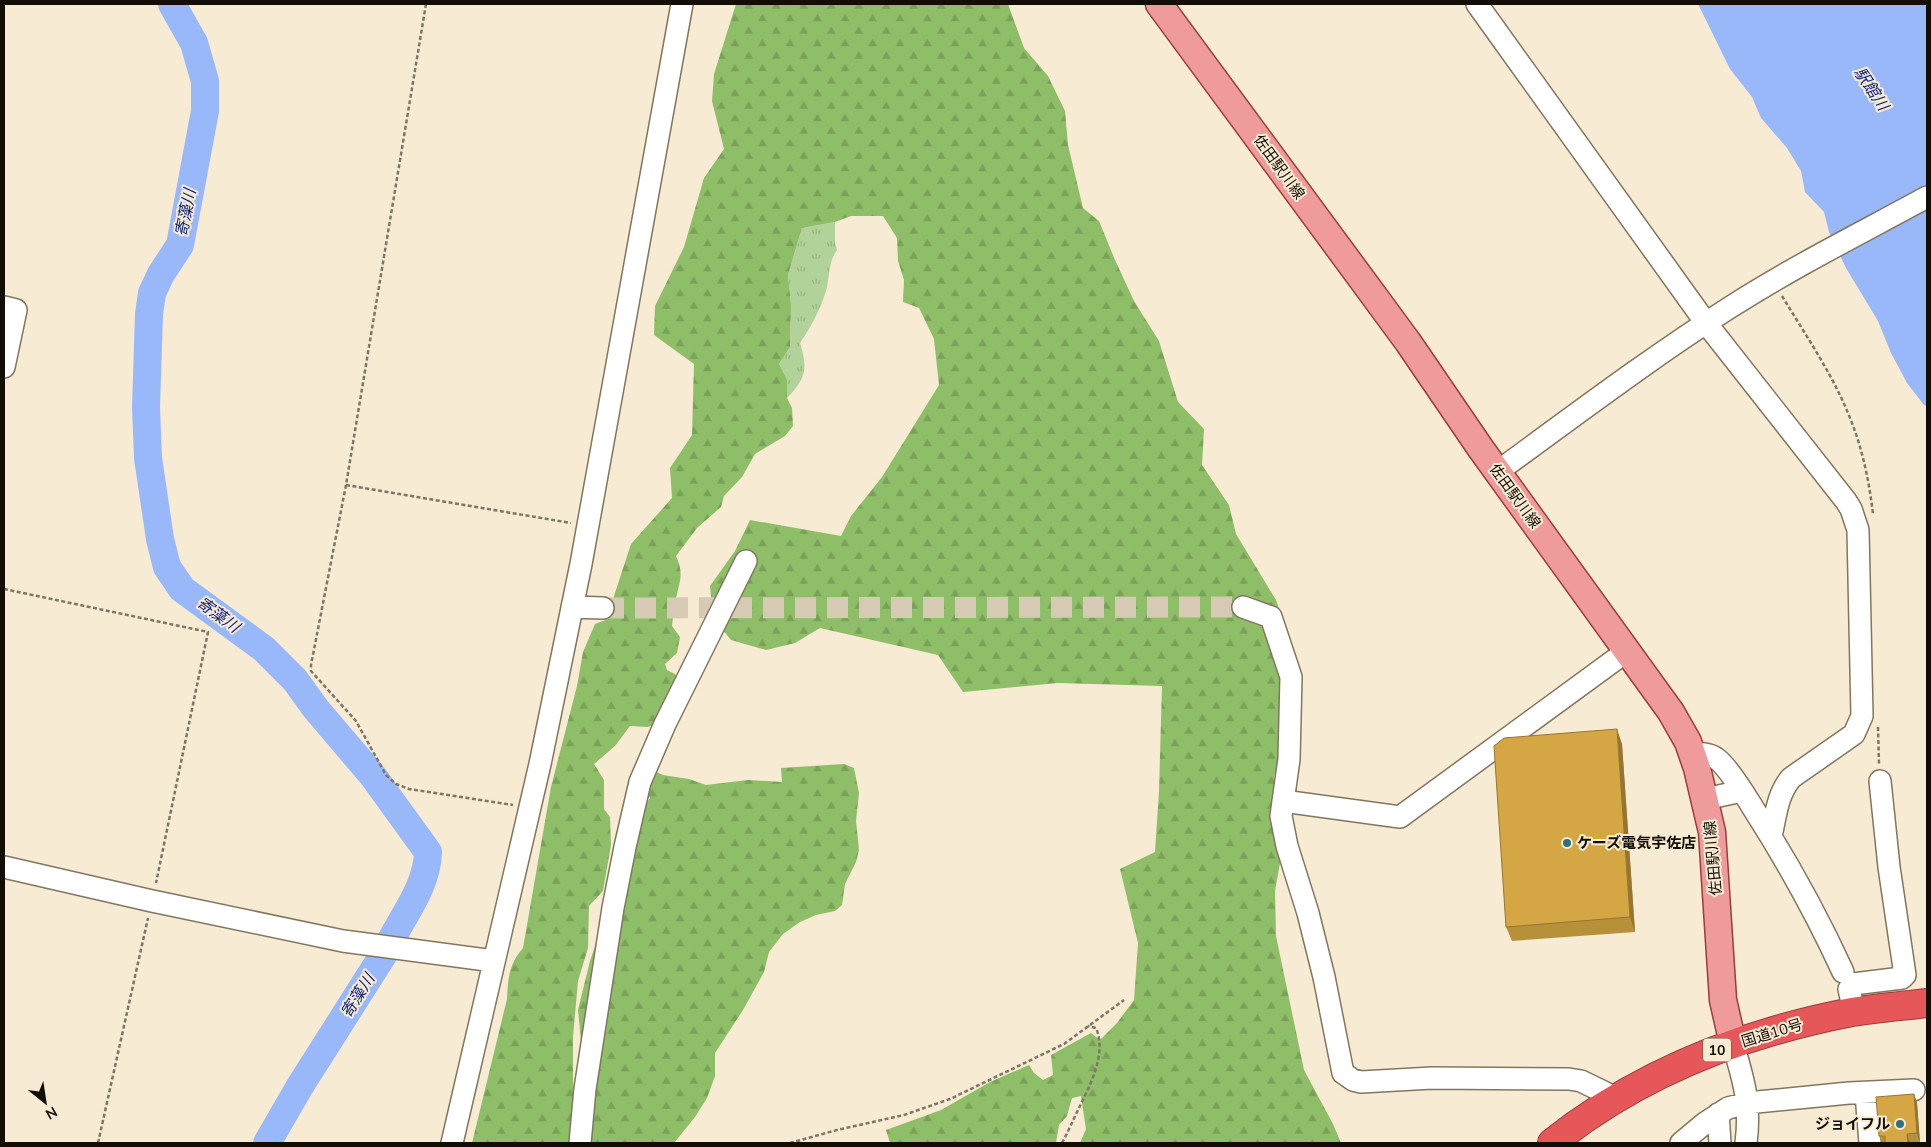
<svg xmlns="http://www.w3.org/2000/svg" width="1931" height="1147" font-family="'Nunito Sans','Noto Sans JP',sans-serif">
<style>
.grass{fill:url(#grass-tufts)}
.forest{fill:url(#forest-firs)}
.water{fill:#99b8fa}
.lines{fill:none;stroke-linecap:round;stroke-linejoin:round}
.river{stroke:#99b8fa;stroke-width:28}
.minor-tunnel{stroke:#d6cab4;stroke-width:21;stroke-dasharray:21 11;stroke-linecap:butt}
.minor-casing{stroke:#817660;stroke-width:24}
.major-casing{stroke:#9b3d3c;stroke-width:29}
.highway-casing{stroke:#9b3d3c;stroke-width:30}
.path{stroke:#7e7666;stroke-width:2.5;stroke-dasharray:4 2.5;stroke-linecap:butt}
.minor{stroke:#fff;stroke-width:21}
.major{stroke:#ef9a9b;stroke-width:26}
.highway{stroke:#e55759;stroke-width:28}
.wall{fill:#b7903a}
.shaded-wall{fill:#957530}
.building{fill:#d5a744;stroke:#957530}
.poi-dot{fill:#2e7282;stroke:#f8ebd3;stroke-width:2}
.labels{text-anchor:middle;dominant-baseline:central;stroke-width:4;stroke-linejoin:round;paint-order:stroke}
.shield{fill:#f8ebd3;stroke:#575044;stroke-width:1}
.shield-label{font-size:14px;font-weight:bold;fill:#120e06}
.street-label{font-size:15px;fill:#120e06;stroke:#f8ebd3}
.poi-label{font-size:15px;font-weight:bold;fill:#120e06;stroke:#f8ebd3;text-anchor:start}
.water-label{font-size:16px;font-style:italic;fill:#061e7b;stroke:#f8ebd3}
</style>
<defs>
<pattern id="grass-tufts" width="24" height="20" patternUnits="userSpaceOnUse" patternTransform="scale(1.25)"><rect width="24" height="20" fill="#b1d298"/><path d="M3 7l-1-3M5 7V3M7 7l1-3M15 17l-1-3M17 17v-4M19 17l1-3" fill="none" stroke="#97b382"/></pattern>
<pattern id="forest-firs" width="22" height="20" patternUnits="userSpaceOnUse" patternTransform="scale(1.25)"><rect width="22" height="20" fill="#8ebe67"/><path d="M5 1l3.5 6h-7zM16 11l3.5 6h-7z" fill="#79a258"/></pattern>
</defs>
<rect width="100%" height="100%" fill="#f8ebd3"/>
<!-- grass -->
<path class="grass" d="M835 222V243L837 250C828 262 830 277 826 291 820 310 811 327 800 343 808 368 806 379 787 398V379L779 364 790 347 791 305 788 275 802 228Z"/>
<!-- forest -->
<path class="forest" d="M736 4H1008L1024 48 1048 76 1065 111 1068 145 1083 208 1099 221 1115 260 1134 301 1159 341 1178 402 1204 429 1202 465 1229 505 1236 534 1276 600 1291 642 1298 684 1296 731 1274 776V806L1282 852 1275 891 1276 936 1304 1070 1333 1124 1341 1143H1080L1086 1129 1081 1096 1072 1098 1067 1116 1059 1125 1056 1143H890L886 1130 941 1110 990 1082 1029 1065 1034 1073 1043 1080 1053 1075 1051 1055 1091 1033 1100 1040 1117 1023 1134 1000 1138 943 1120 869 1155 852 1159 791 1162 686 1057 683 963 692 938 655 820 628 795 643 766 650 731 640 713 618 710 586 735 551 750 520 841 536 851 516 882 477 939 385 934 339 919 308 903 302 904 280 898 261 897 238 883 216H851L835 222 802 228 788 275 791 305 790 347 779 364 787 379V398L792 408 793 426 785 436 755 454 742 477 724 496 721 507 697 528 676 556C684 573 680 581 676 598 674 607 673 617 672 626L680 637 677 653 665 664 667 670 675 674 678 680 658 724 647 727 630 726 615 746 594 764 604 780V809L610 817 611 845 603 891 589 906 588 948 578 981 573 1037V1081L577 1127 572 1143H472L507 999C508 978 509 964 523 948L551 787 577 686 583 652 595 624 611 618 613 599 631 544 672 498 670 468 692 435 694 364 654 335 655 306 684 247 704 178 724 149 712 101 714 74Z
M844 764 854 768 859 793 856 821 859 850 856 862 845 884 842 905 835 911 816 915 800 922 783 934 769 952 764 972 743 1010 715 1053V1076L707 1098 695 1117 674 1143H581L583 1062 578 1010 590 961 640 812 650 798 638 776 646 767 663 775 689 779 706 785 748 780 782 782 781 768Z"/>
<!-- water -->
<path class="water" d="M1698 4H1927V406L1924 405 1907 383 1891 353 1878 321 1846 268 1829 232 1824 212 1805 192 1801 171 1787 148 1761 118 1752 97 1730 69Z"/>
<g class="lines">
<!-- river -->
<path class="river" d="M172 4 194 43 205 81V111L180 245 161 274 152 293 149 314 146 407 148 458 160 539 167 567 182 589 264 649 295 680 316 709 373 776 428 852C427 889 400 919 385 952L300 1086 267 1143"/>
<!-- minor-tunnel -->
<path class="minor-tunnel" d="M603 608 1243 607"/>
<defs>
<path id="minor" d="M1477 4 1706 323 1846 501 1851 509 1858 530 1862 716 1854 734 1791 778C1777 795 1776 815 1771 836
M4 307 16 310 4 367
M1497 472C1574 416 1649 359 1729 308 1793 267 1861 233 1927 197
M572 607 603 608
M1243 607 1271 617 1291 677 1289 759 1281 816 1287 846 1308 913 1324 977 1343 1073 1353 1080 1361 1082 1432 1078 1569 1079 1581 1081 1616 1098
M1692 753C1701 754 1710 753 1717 759 1729 768 1745 795 1753 808 1787 861 1817 915 1843 972
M1705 799 1742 791
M1283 801 1400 817 1627 651
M4 867 152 901 343 941 494 961
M1854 1012 1849 989 1853 984 1902 978 1905 975 1889 867 1880 781
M1733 1044C1744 1081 1751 1105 1746 1143
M1866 1094 1870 1143
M1718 1114 1720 1143
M452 1143 540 764 581 564 682 4
M580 1143 585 1089 613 908 625 847 640 782 665 724 746 561
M1681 1143 1705 1123 1728 1108 1747 1103 1849 1093 1914 1090"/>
<path id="major" d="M1159 4 1408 342 1481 449 1671 712 1688 742 1697 768 1712 832 1723 1000 1733 1044"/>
<path id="highway" d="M1552 1143C1638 1074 1743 1033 1852 1012 1877 1008 1902 1006 1927 1003"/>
</defs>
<!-- minor casing -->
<use href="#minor" class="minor-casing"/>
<!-- major casing -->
<use href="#major" class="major-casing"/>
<!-- highway casing -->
<use href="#highway" class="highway-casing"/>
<!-- path -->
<path class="path" d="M426 4 346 485 311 665V671L356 721 386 775 396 784 409 789 513 805
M1782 296C1805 334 1831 372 1848 413 1862 446 1869 480 1873 514
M346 485 571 523
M4 589 208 632 156 883
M1878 727 1879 764
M98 1143 148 918
M790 1143 837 1130 904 1115 950 1099 1064 1044 1124 1000
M1062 1143C1068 1132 1073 1120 1079 1108 1090 1085 1107 1054 1096 1028L1088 1026"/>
<!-- minor -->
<use href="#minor" class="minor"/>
<!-- major -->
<use href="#major" class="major"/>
<!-- highway -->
<use href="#highway" class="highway"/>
</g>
<!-- wall -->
<path class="wall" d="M1622 744 1635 932 1512 941 1506 927Z
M1914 1094 1917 1103 1920 1143H1882L1879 1136Z"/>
<!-- shaded-wall -->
<path class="shaded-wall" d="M1617 729 1622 744 1635 932 1630 917Z
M1914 1094 1917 1103 1920 1143 1917 1133Z
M1907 1134 1910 1143H1908Z"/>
<!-- building -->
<path class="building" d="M1617 729 1630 917 1506 927 1494 746 1504 738Z
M1914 1094 1917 1133 1907 1134 1908 1143H1885V1136H1879L1876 1097Z"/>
<!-- markers -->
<g class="poi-dot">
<circle cx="1567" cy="843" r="5"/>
<circle cx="1900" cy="1124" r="5"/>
</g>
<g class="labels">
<!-- shield labels -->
<rect class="shield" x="1703" y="1038.5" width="28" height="23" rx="4"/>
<g class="shield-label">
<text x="1717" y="1050">10</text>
</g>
<!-- street labels -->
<g class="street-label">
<text transform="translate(1279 167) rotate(54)">佐田駅川線</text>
<text transform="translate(1515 496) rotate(54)">佐田駅川線</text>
<text transform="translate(1713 858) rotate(-95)">佐田駅川線</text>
<text transform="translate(1772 1033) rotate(-17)">国道10号</text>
</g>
<!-- poi labels -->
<g class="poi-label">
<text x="1577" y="843">ケーズ電気宇佐店</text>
<text x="1890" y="1124" text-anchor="end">ジョイフル</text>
</g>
<!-- water labels -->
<g class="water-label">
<text transform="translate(1871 89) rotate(56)">駅館川</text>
<text transform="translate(186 213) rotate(-79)">寄藻川</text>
<text transform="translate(218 615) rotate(36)">寄藻川</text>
<text transform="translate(358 996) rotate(-58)">寄藻川</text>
</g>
</g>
<!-- border -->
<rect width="1931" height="1147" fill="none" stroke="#120e06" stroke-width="10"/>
<!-- north arrow -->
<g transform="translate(45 1102) rotate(150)" stroke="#f8ebd3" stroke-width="4" paint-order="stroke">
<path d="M0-4L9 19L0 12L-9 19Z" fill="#120e06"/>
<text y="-8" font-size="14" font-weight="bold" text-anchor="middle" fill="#120e06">N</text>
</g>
</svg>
